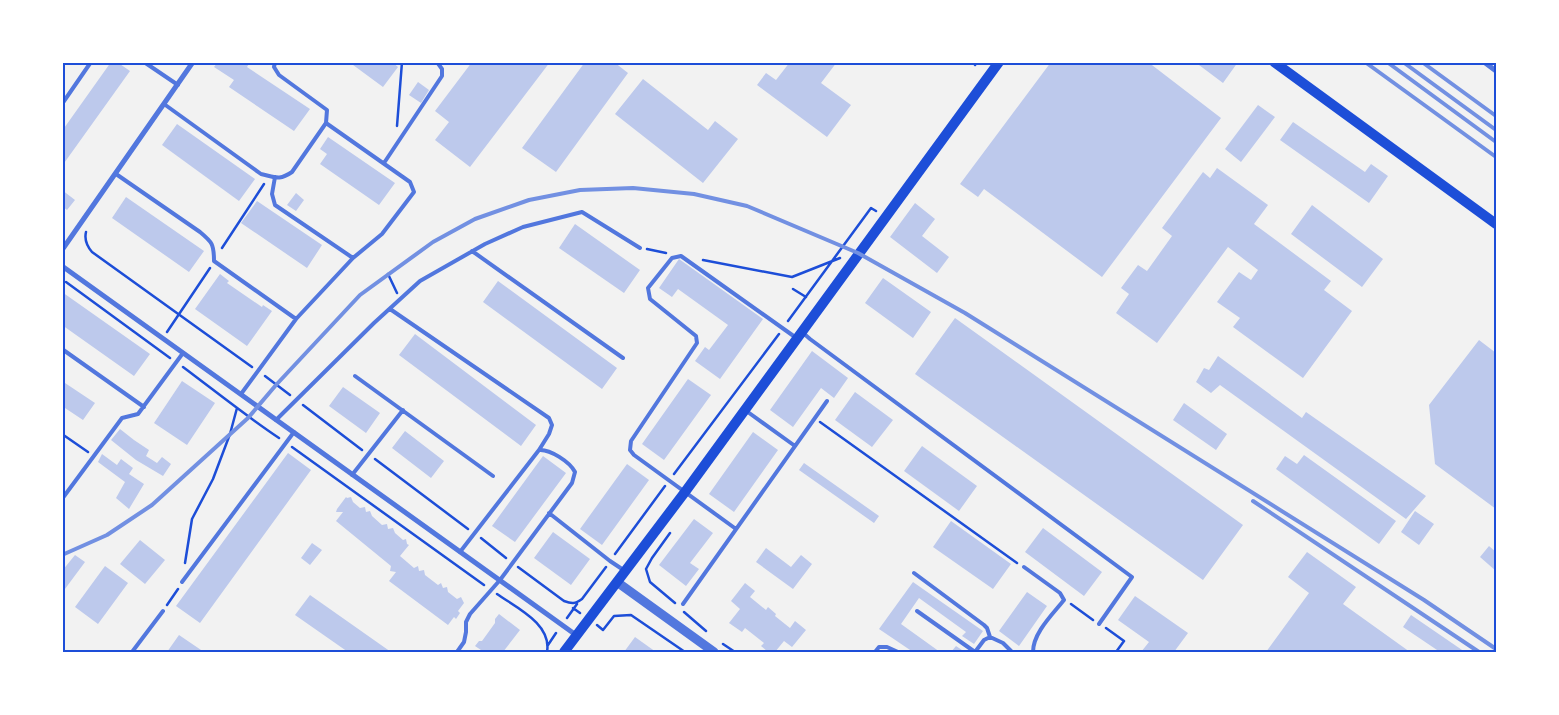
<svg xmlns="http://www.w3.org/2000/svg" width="1559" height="715" font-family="Raleway,sans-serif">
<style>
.building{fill:#bdc9ec}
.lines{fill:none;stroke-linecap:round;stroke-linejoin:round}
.path{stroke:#1d4ed8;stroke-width:2.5}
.service{stroke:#5277de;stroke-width:4}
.minor{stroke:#5277de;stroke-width:5}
.tertiary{stroke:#5277de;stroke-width:9}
.secondary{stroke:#1d4ed8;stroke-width:10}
.rail{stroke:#7290e2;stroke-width:4}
.neatline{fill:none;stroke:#1d4ed8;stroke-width:2}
</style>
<rect width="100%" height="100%" fill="#f2f2f2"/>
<!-- building -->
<path class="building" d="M111 62H117L130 71 62 166V131Z
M218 62H250L247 67 310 109 294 131 229 87 234 80 214 67Z
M349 62H392L398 67 383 87Z
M472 62H550L470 167 435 140 449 122 435 111Z
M585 62H614L628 73 556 172 522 148Z
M790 62H837L821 83 851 105 827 137 757 85 766 73 776 80Z
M1051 62H1148L1221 118 1102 277 984 189 978 197 960 184Z
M1195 62H1238L1223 83Z
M643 79 708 130 715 121 738 139 703 183 615 114Z
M418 82 429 90 421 103 409 95Z
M1258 105 1275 117 1241 162 1225 149Z
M1293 122 1365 172 1371 164 1388 176 1369 203 1280 140Z
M177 124 255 179 239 201 162 145Z
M328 137 395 183 379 205 320 164 327 154 320 149Z
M1217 168 1268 205 1254 224 1331 281 1324 290 1352 311 1303 378 1233 327 1240 318 1217 302 1239 272 1251 280 1258 270 1228 247 1157 343 1116 313 1129 294 1121 288 1138 265 1147 271 1172 236 1162 228 1203 172 1210 178Z
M62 190 75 200 67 210 62 206Z
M296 193 304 200 296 211 287 205Z
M126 197 204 251 189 272 112 218Z
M257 201 322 245 307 268 241 223Z
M915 203 935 219 922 236 949 257 937 273 890 237Z
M1312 205 1383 259 1362 287 1291 234Z
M575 224 640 270 624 293 559 248Z
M679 259 763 319 720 379 695 361 705 347 709 350 728 325 678 289 672 297 659 288Z
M220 274 229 281 227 283 262 307 263 305 272 311 247 346 195 309Z
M883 278 931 312 913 338 865 303Z
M498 281 617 368 602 389 483 302Z
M62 292 150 354 134 376 62 325Z
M955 318 1243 525 1203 580 915 374Z
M415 334 536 425 521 446 399 355Z
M1479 340 1496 353V509L1435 464 1429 405Z
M812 351 848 378 834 398 821 388 793 427 770 410Z
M1218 356 1302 418 1306 412 1426 496 1406 519 1220 385 1211 393 1196 382 1204 368 1209 370Z
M688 379 711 395 664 460 642 444Z
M62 381 95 403 83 420 62 406Z
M182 381 215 403 187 445 154 423Z
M343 387 380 413 366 433 329 406Z
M855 392 893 420 872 447 835 420Z
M1184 403 1227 434 1216 450 1173 420Z
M120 429 134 440 149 450 146 456 157 463 162 457 171 464 163 476 136 460 111 440Z
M405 431 444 461 431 478 392 448Z
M753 432 778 450 734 512 709 494Z
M922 446 977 486 959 511 904 471Z
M288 453 311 470 200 623 176 606Z
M102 454 117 465 121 459 133 468 129 474 144 484 129 509 116 498 125 482 98 462Z
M1304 455 1396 521 1379 544 1276 469 1285 456 1297 464Z
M543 456 566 473 515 542 492 526Z
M804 463 879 516 874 523 799 470Z
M627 464 649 480 602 545 580 529Z
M346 497 347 498 351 497 353 502 360 508 365 507 366 512 370 511 372 516 382 525 387 524 388 529 393 528 395 533 403 540 406 539 407 544 409 545 400 556 414 568 418 566 419 571 424 570 425 575 438 585 441 583 443 588 447 587 448 592 457 599 461 597 464 603 458 611 460 613 456 619 454 617 448 625 389 581 396 572 390 571 391 566 336 521 343 512H336L337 509Z
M1415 511 1434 524 1419 545 1401 532Z
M694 519 713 533 690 563 699 569 686 586 659 565Z
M951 521 1011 564 993 589 933 547Z
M1043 528 1102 572 1084 596 1025 552Z
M553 532 590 559 571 585 534 558Z
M140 540 165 560 145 584 120 564Z
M312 543 322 550 310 565 301 558Z
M1489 546 1496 552V571L1480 557Z
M766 548 791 567 801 555 812 564 793 589 756 562Z
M1307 552 1356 587 1343 604 1410 652H1266L1309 593 1288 577Z
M75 555 85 562 62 593V571Z
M105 566 128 583 98 624 75 607Z
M913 582 983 631 974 644 962 636 966 632 919 598 901 624 940 652H913L879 629Z
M745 583 755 591 750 597 766 610 768 607 776 614 775 616 790 628 795 621 806 630 792 647 784 641 775 652H768L761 646 764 643 745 628 742 632 729 623 740 609 731 601Z
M1027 592 1047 606 1019 646 999 631Z
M310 595 391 652H348L295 615Z
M1135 596 1188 633 1174 652H1141L1149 642 1118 620Z
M499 614 520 630 503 652H484L475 646 479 641H482L495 623V619Z
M1411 615 1465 652H1440L1403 627Z
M179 635 204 652H167Z
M635 637 656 652H624Z
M956 646 965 652H951Z"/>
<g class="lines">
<!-- path -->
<path class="path" d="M975 65 977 62
M397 126 402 62
M86 232C84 240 87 246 92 252L252 367
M222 248 264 184
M647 249 666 253
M703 260 792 277 840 258
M388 274 397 293
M66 282 170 358
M793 289 806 297
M788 321 871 208 876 211
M167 332 210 268
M183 367C215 391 246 416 279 438
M265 376 290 395
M303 405 362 450
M820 422 1017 563
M62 434 88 452
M292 447 484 585
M375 459 468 529
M674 474 779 334
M670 533 652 558 646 569 650 582 675 603
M481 538 506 558
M615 554 665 486
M185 563 192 519 213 479 230 434 237 408
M518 567 564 601C572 604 575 604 582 599L606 567
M497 594C517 608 552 624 547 652
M1071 604 1093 620
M167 605 178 589
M573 608 580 613
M684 612 706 631
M567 618 577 604
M597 625 603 630 614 616 631 615 685 652
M1106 628 1124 641 1116 652
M723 644 735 652
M548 645 556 633"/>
<!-- service -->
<path class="service" d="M144 62 178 85
M62 104 91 62
M164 104 261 174C275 177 279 181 292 172L326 123 327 110 279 75 274 67 275 62
M384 163 442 76V69L437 62
M116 174 200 232C212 242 214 244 214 261L296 319
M275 177 272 194 275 205 353 258
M472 251 623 358
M390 309 549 418 552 425 549 434 539 450
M802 332 810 339 1132 577 1099 624
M62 349 144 407
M355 376 493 476
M241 394 296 319 353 258 382 234 414 192 410 182 326 123
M745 410 795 446
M276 420 374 323 420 281 485 244 523 227 582 212 640 248
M352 475 403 410
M62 499 122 418 138 414 183 353
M549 513 610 561 625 571
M736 529 634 455 630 450 631 441 697 343 696 336 650 299 648 288 672 258 681 256 795 337
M1024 567 1060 593 1064 600C1052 615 1033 633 1033 652
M914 573 984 625 987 628 990 637
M182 582 294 432
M683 604 827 401
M917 611 975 652
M132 652 163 611
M457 652 464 642 466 632V622L470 614 500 580 572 483 575 472C570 462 550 449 539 450L460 552
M875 652 879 647H887L898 652
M975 652 984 640 990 637 1003 643 1012 652"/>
<!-- minor -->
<path class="minor" d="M1484 62 1496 71
M62 250 193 62
M62 266 576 635"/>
<!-- tertiary -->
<path class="tertiary" d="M617 582 714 652"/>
<!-- secondary -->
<path class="secondary" d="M1274 62 1496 224
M564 652 685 492 999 62"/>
<!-- rail -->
<path class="rail" d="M1365 62 1496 157
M1387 62 1496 142
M1403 62 1496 130
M1422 62 1496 116
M1253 501 1479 652
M62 555 107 535 152 505 248 418 276 385 360 295 433 242 475 219 529 200 580 190 633 188 694 194 747 206 858 253 965 313 1424 600 1496 649"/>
</g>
<!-- border -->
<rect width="1559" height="715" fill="none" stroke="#ffffff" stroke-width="128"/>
<rect x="64" y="64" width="1431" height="587" class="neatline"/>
</svg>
